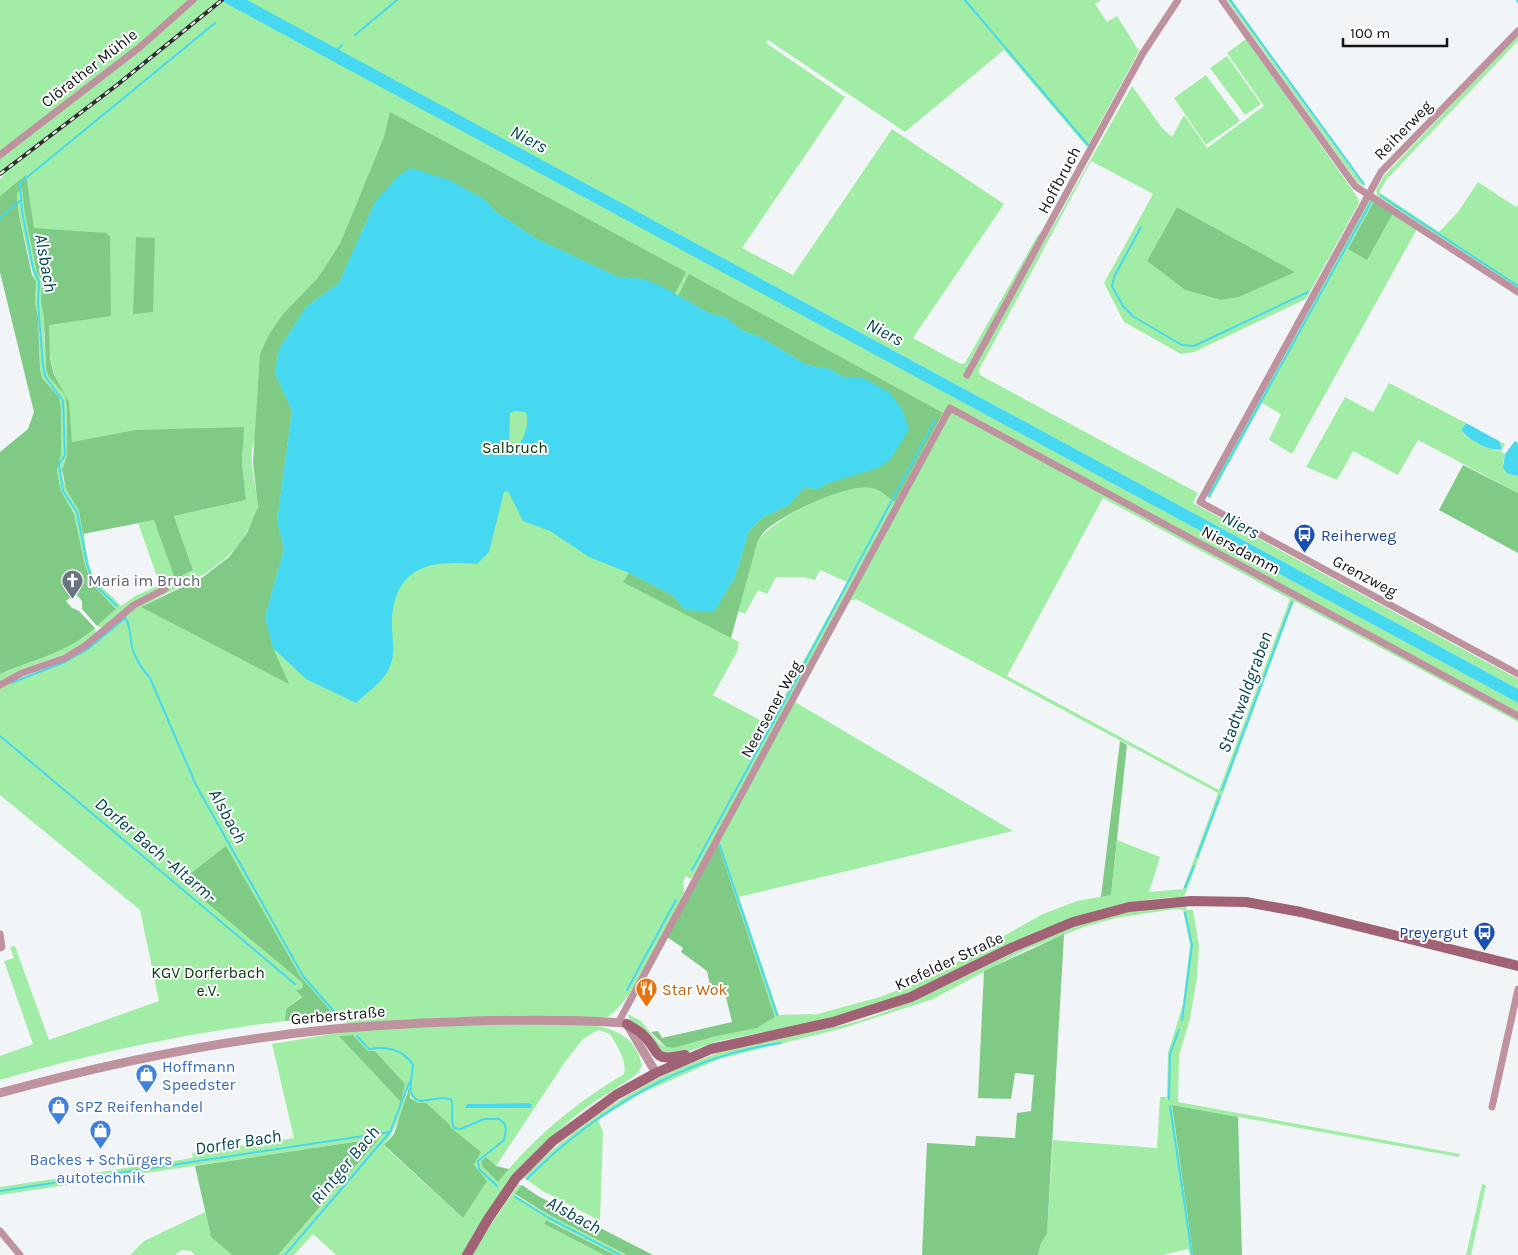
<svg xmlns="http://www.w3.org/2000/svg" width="1518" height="1255" font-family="Karla,sans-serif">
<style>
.green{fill:#a2eda6;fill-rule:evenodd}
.forest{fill:#7fca84}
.water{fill:#46d8f0;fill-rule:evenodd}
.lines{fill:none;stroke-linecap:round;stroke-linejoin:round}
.stream{stroke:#46d8f0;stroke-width:2}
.minor{stroke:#be929f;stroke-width:7}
.tertiary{stroke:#be929f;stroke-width:9}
.secondary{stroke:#a16276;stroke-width:10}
.rail-casing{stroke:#2d2e2f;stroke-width:4}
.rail{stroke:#fff;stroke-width:2;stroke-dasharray:5.5;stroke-linecap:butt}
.labels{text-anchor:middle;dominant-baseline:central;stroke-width:4;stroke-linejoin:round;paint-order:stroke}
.street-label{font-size:16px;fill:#121314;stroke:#fff}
.park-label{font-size:16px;fill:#00390c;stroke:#fff}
.transit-label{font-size:16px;fill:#164399;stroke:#fff;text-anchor:start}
.worship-label{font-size:16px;fill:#5b616d;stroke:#fff;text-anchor:start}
.food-label{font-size:16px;fill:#c56008;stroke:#fff;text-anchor:start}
.shop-label{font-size:16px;fill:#366cbe;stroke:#fff;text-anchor:start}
.water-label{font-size:18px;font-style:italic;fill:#024650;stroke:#fff}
</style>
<rect width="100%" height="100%" fill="#f2f5f7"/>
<!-- green -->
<path class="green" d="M0 0H1101L1095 4 1107 22 1117 16 1139 51 1087 147 1004 50 905 132 768 40 766 43 845 97 742 248 793 275 892 129 1004 204 913 338 961 364 965 363 1039 233 1041 237 967 367 972 370 1132 86 1162 128 1172 137 1184 115 1207 148 1264 106 1227 53 1246 39 1358 198 1359 203 1306 299 1194 352 1181 354 1124 322 1104 283 1153 194 1091 161 979 370 980 375 1198 493 1193 503 1518 679V689L647 217 643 222 950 388 948 394 1518 703V722L1294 601 1185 895 1181 897C1063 901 990 965 885 1003 831 1023 774 1029 719 1041 704 1045 680 1058 664 1052 654 1048 640 1027 629 1019L628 1014 641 1021 659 1043 666 1047 674 1048 713 1037 757 1028 775 1017 718 845 667 937 852 592 949 417 944 414 806 669H799L847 582 820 570 815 580 803 577H776L767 594 758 590 745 614 738 611C743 591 747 558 758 541 772 519 843 484 869 487 878 488 885 496 892 499 887 495 880 487 873 485 853 480 777 515 763 531 760 534 757 540 754 544L728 636 739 642 737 652 713 695 769 725 797 673 801 674 800 680 695 875 690 879 686 876 683 882 684 893C667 926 636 998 608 1017H459L349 1024 341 1015 335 1016 303 983 302 989 297 990 302 996 286 1009 285 1021C188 1033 93 1053 0 1080V1056L33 1044 4 961 14 958 10 947 15 946 49 1040 159 1001 140 910 0 795V688C21 675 44 671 66 660 87 650 104 633 122 618L119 613 102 628 97 626 116 609 92 584 85 565 74 514 61 491 57 471 61 455V408L59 397 42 378 40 369 38 317 35 303 36 287 19 215 17 192 12 187 0 196V179L3 176 0 173ZM1177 207 1295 272H1294L1239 297 1221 300 1185 290 1147 261ZM44 328 57 386 46 369ZM938 411 943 414 895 501 893 500ZM256 437 254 463 260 507 248 534 231 558 204 578 141 608C183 581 225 575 250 526 255 516 259 509 257 498 255 481 247 452 256 437ZM243 440 242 462 246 500 174 516 193 570 176 578 154 520 138 523 160 585 135 596 121 606C114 597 103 590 97 581 83 561 87 532 79 511 73 496 57 481 64 465L67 476ZM1103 498 1290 599 1219 790 1007 676ZM856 599 1218 793 1183 889 1149 892 1160 857 1117 840 1111 895 1077 901 1043 914 943 970 911 985 880 997 814 1015V1014L779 1015 739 897 1013 831 795 702 850 601Z
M1227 0H1232L1360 180 1364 182 1363 186 1357 182Z
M1518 35V41L1387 179 1379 192 1439 232 1458 212 1478 182 1516 207 1518 204V288L1377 196 1376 190 1384 176Z
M1227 56 1261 104 1245 115 1210 68Z
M1206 75 1240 121 1206 145 1174 98Z
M1370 198 1374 201 1348 249 1393 213 1417 229 1292 454 1269 440 1281 414 1262 403 1209 500 1208 491Z
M1389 383 1466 423 1461 430 1465 436 1497 451 1502 449 1499 441 1505 444 1501 452 1505 454 1503 463 1508 474 1518 476V493L1418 440 1398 475 1353 451 1337 480 1306 467 1345 397 1373 412Z
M95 628 96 633 81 646 62 655 23 669 0 681V674L83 638Z
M1185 903 1187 910H1193L1199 946 1197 977 1190 1019 1179 1055 1178 1102 1460 1154 1459 1157 1172 1105 1193 1255H1190L1188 1249 1163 1255H1038L1041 1243 1047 1234 1053 1140 1157 1148 1160 1097H1167L1168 1053 1183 1004 1190 945 1183 910 1175 909 1116 918 1084 927 1025 950 933 999 844 1028 719 1059 642 1093 598 1120 603 1132 600 1221 541 1190 523 1177C585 1117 657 1069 741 1046 785 1034 831 1031 874 1016 951 988 1021 943 1099 917 1124 909 1158 907 1185 903Z
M539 1024C576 1025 633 1017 642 1066L638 1073C622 1086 603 1095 587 1107 535 1146 492 1197 462 1255H336L313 1234 294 1255H278L380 1138 0 1195V1187L193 1158 192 1153 294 1138 272 1044 355 1030 457 1025ZM598 1030 610 1034C616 1044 628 1062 624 1074 575 1103 533 1138 498 1182L482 1160 486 1157 496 1166 565 1062 583 1039ZM353 1035 368 1051H375L405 1084 401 1101 340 1036ZM407 1090 414 1101 480 1153 474 1165 477 1172 463 1218 384 1146C396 1128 404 1111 407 1090ZM529 1103H531V1108L465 1107 467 1104Z
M1482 1184 1486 1185 1471 1255H1466Z
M518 1185H522L515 1195 549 1215 627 1255H615L546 1220 544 1224 604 1255H470Z
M205 1212 211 1237 232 1255H195L191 1251 182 1250 175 1255H130L144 1241Z"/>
<!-- forest -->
<path class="forest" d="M390 112 686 272 675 294 644 279 618 277 535 238 495 211 484 199 375 202 339 283 306 307 279 349 275 373 292 411 277 521 284 549 265 617 273 648 289 684 141 607 203 577 229 557 247 533 258 507 253 462 260 354 270 333 283 314 317 279 340 244 384 137Z
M26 175 34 228 106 233 110 237 111 316 49 325 50 358 54 375 69 402 72 442 136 430 244 427 242 462 246 500 174 516 193 570 175 579 154 520 83 534 79 511 66 489 62 470 67 456V407L65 395 49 377 46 369 44 316 41 302 42 281 37 272 25 214 22 188 17 193 19 215 32 275 36 282 35 303 38 317 40 369 42 378 59 397 61 408V455L57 471 61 491 74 514 85 565 92 584 116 609 97 626 82 609V601L75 593 66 601 72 608 79 611 95 628C67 653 33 659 0 674V452L28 429 34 412 0 272V196Z
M1374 201 1393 213 1367 260 1348 249Z
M1177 207 1295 272 1239 297 1221 300 1185 290 1147 261Z
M136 237 155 238 153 312 133 314Z
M689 274 943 413 895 502C887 497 881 490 872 488 850 482 781 515 765 531 762 534 759 539 757 543L731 638 623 582 629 573 672 595 685 610 714 612 735 577 749 531 762 518 789 505 804 488 818 489 829 483 863 378H845L830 369 807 365 758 336 741 330 727 318 709 313 678 296Z
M1463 465 1518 493V553L1439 510Z
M1120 741 1127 745 1111 895 1101 897Z
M718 844 775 1017 757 1028 713 1037 674 1048 666 1047 651 1032 658 1031 662 1038 732 1022 724 989 711 990 707 971 681 952 683 948 667 937Z
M226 846 300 976 335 1016 285 1021 286 1009 302 997 296 990 302 989 303 983 181 881Z
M1064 934 1047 1234 1041 1243 1038 1255H922L927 1143 975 1146 976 1136 1015 1138 1017 1113 1031 1111 1034 1075 1015 1073 1011 1099 978 1098 984 971Z
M353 1035 368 1051H375L405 1084 401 1102 339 1036Z
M409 1088 410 1098 418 1103H426L449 1124 451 1128 481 1152 474 1165 487 1181 463 1218 384 1145 394 1134Z
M1172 1105 1238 1117 1242 1255H1193Z
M380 1138 278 1255H232L211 1237 195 1166Z
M486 1157 496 1166 509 1169 498 1182 482 1166V1160Z
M522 1185 538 1196 653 1255H627L549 1215 515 1194Z
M546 1220 615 1255H604L544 1224Z"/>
<!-- water -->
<path class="water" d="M220 0H247L1518 689V703Z
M411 168 449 180 484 199 495 211 535 238 618 277 644 279 663 287 709 313 727 318 741 330 758 336 807 365 830 369 845 378H863L889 392 902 409 909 429 891 459 878 468 829 483 818 489 804 488 789 505 762 518 749 531 735 577 714 612 685 610 672 595 629 573 589 557 550 531 523 521 508 491 504 492 489 552 477 564C432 560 396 565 392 618 391 631 395 647 392 660 388 679 370 690 356 703L306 679 273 648 265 617 284 549 277 521 292 411 275 373 279 349 306 307 339 283 375 202 398 176ZM515 411 526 412C530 427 523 443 512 452L509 451 510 413Z
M1466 423 1499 441 1502 449C1492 453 1467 439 1461 430Z
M1515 441 1518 443V476L1508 474 1503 468 1505 454Z
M529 1103 532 1104 531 1108H465L467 1104Z"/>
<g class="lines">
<!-- stream -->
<path class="stream" d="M965 0 1088 145
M1230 0 1364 184
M1517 0 1518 2
M355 35 397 0
M336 51 342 45
M1381 196 1518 286
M0 218 21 200
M1141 227 1114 277 1112 286 1123 306 1134 317 1182 345 1194 346 1308 292
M1209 496 1371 202
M117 606 93 583 87 564 77 512 63 491 59 464 65 455 63 401 45 376 43 366 38 302 39 282 33 268 22 211 20 183 215 23
M125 617C132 629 129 634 132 647 135 659 142 669 150 678L196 785 303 976 337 1015
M802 668 935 420
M11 683 65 662 88 649 125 618
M0 736 295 984
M1222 790 1292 602
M719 843 777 1015
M1197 857 1220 796
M692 870 799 675
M1185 887 1194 866
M627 990 676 900
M1182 1020 1192 945 1185 913
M357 1036 369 1049C387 1046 403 1049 413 1065 413 1077 404 1096 420 1101L443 1098 451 1099C455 1109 449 1119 454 1128L461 1129 484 1119H499L504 1123 506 1129 504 1140 478 1161 479 1169 497 1186
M1169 1099 1170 1054 1179 1030
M1170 1106 1192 1255
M527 1179C594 1111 685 1056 781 1043
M0 1191 390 1132
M515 1197 549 1218 620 1255
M285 1255 390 1132 409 1083"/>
<!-- minor -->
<path class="minor" d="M1222 0 1355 186 1518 292
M1518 31 1381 172 1200 502 1518 674
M0 155 140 47 193 0
M967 375 1143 53 1178 0
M0 685 22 673 65 658 85 646 134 605 165 589
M0 934 2 947 0 948
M618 1023 950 408 1518 716
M1492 1107 1518 989
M0 1231 20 1255"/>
<!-- tertiary -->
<path class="tertiary" d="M0 1093C109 1063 221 1040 334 1029 364 1026 394 1025 424 1023 490 1020 558 1018 624 1023L627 1024 656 1073"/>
<!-- secondary -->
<path class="secondary" d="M627 1024C632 1027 637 1030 641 1033 662 1051 649 1063 685 1055
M467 1255 488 1219 516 1178 553 1141 616 1095 656 1073 711 1049 833 1022 911 997 1011 948 1073 922 1129 907 1191 901 1246 902 1301 912 1518 966"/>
<defs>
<path id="rail" d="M0 174 117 85 222 0"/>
</defs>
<!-- rail casing -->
<use href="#rail" class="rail-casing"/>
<!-- rail -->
<use href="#rail" class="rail"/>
</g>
<!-- icons -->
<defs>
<symbol id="bus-pin" viewBox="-11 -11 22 30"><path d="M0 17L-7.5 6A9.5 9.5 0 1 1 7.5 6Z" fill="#1a4fb4" stroke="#fff"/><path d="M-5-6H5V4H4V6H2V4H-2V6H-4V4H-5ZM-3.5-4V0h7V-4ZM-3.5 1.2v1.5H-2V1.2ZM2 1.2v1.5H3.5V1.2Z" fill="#fff"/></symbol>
<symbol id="church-pin" viewBox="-11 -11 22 30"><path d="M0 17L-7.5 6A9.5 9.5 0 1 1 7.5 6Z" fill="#6b7280" stroke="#fff"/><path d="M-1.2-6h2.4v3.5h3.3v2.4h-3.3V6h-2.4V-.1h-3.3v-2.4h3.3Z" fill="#fff"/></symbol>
<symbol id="restaurant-pin" viewBox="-11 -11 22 30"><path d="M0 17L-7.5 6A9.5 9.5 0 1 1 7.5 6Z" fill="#e8710a" stroke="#fff"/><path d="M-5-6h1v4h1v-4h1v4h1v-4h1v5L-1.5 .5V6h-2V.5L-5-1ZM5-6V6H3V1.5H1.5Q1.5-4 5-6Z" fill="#fff"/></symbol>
<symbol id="shop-pin" viewBox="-11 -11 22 30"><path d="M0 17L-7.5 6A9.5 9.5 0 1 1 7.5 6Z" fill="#3f7fe0" stroke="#fff"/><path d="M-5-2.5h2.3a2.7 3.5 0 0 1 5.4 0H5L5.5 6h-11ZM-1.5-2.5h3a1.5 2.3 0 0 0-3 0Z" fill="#fff"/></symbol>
</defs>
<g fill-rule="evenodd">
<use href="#bus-pin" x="1292" y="522" width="25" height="34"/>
<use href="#church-pin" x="60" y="568" width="25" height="34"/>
<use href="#bus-pin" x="1472" y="920" width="25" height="34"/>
<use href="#restaurant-pin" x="634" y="976" width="25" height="34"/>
<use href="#shop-pin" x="134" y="1062" width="25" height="34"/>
<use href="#shop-pin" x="46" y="1094" width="25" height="34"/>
<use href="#shop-pin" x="88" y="1118" width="25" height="34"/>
</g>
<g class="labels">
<!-- street labels -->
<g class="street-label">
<text transform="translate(89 68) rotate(-38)">Clörather Mühle</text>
<text transform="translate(1403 130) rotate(-46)">Reiherweg</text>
<text transform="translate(1059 180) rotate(-62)">Hoffbruch</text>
<text transform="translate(1241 550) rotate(28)">Niersdamm</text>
<text transform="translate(1365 576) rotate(28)">Grenzweg</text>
<text transform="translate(771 709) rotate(-61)">Neersener Weg</text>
<text transform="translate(949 961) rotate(-25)">Krefelder Straße</text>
<text transform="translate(338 1015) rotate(-5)">Gerberstraße</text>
</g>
<!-- park labels -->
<g class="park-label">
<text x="515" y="447">Salbruch</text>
<text x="208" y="972">KGV Dorferbach<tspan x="208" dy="18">e.V.</tspan></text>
</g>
<!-- transit labels -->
<g class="transit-label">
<text x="1321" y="535">Reiherweg</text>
<text x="1468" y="932" text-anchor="end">Preyergut</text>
</g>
<!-- worship labels -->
<g class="worship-label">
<text x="88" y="580">Maria im Bruch</text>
</g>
<!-- food labels -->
<g class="food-label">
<text x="662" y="989">Star Wok</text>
</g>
<!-- shop labels -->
<g class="shop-label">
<text x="162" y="1066">Hoffmann<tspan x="162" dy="18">Speedster</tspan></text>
<text x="75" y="1106">SPZ Reifenhandel</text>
<text x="101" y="1159" text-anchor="middle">Backes + Schürgers<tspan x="101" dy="18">autotechnik</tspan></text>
</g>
<!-- water labels -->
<g class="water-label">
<text transform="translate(529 139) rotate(28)">Niers</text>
<text transform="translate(46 263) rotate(80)">Alsbach</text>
<text transform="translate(885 332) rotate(28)">Niers</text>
<text transform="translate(1241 525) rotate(28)">Niers</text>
<text transform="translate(1245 692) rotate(-70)">Stadtwaldgraben</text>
<text transform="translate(228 816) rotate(61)">Alsbach</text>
<text transform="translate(156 850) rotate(40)">Dorfer Bach -Altarm-</text>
<text transform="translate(238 1142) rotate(-9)">Dorfer Bach</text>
<text transform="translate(345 1165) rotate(-50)">Rintger Bach</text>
<text transform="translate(574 1215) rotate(29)">Alsbach</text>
</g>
</g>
<!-- scale -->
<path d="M1343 38v8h104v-8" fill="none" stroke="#121314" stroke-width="2.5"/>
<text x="1350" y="38" font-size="15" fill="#121314" stroke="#ffffff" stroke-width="4" paint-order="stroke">100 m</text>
</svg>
